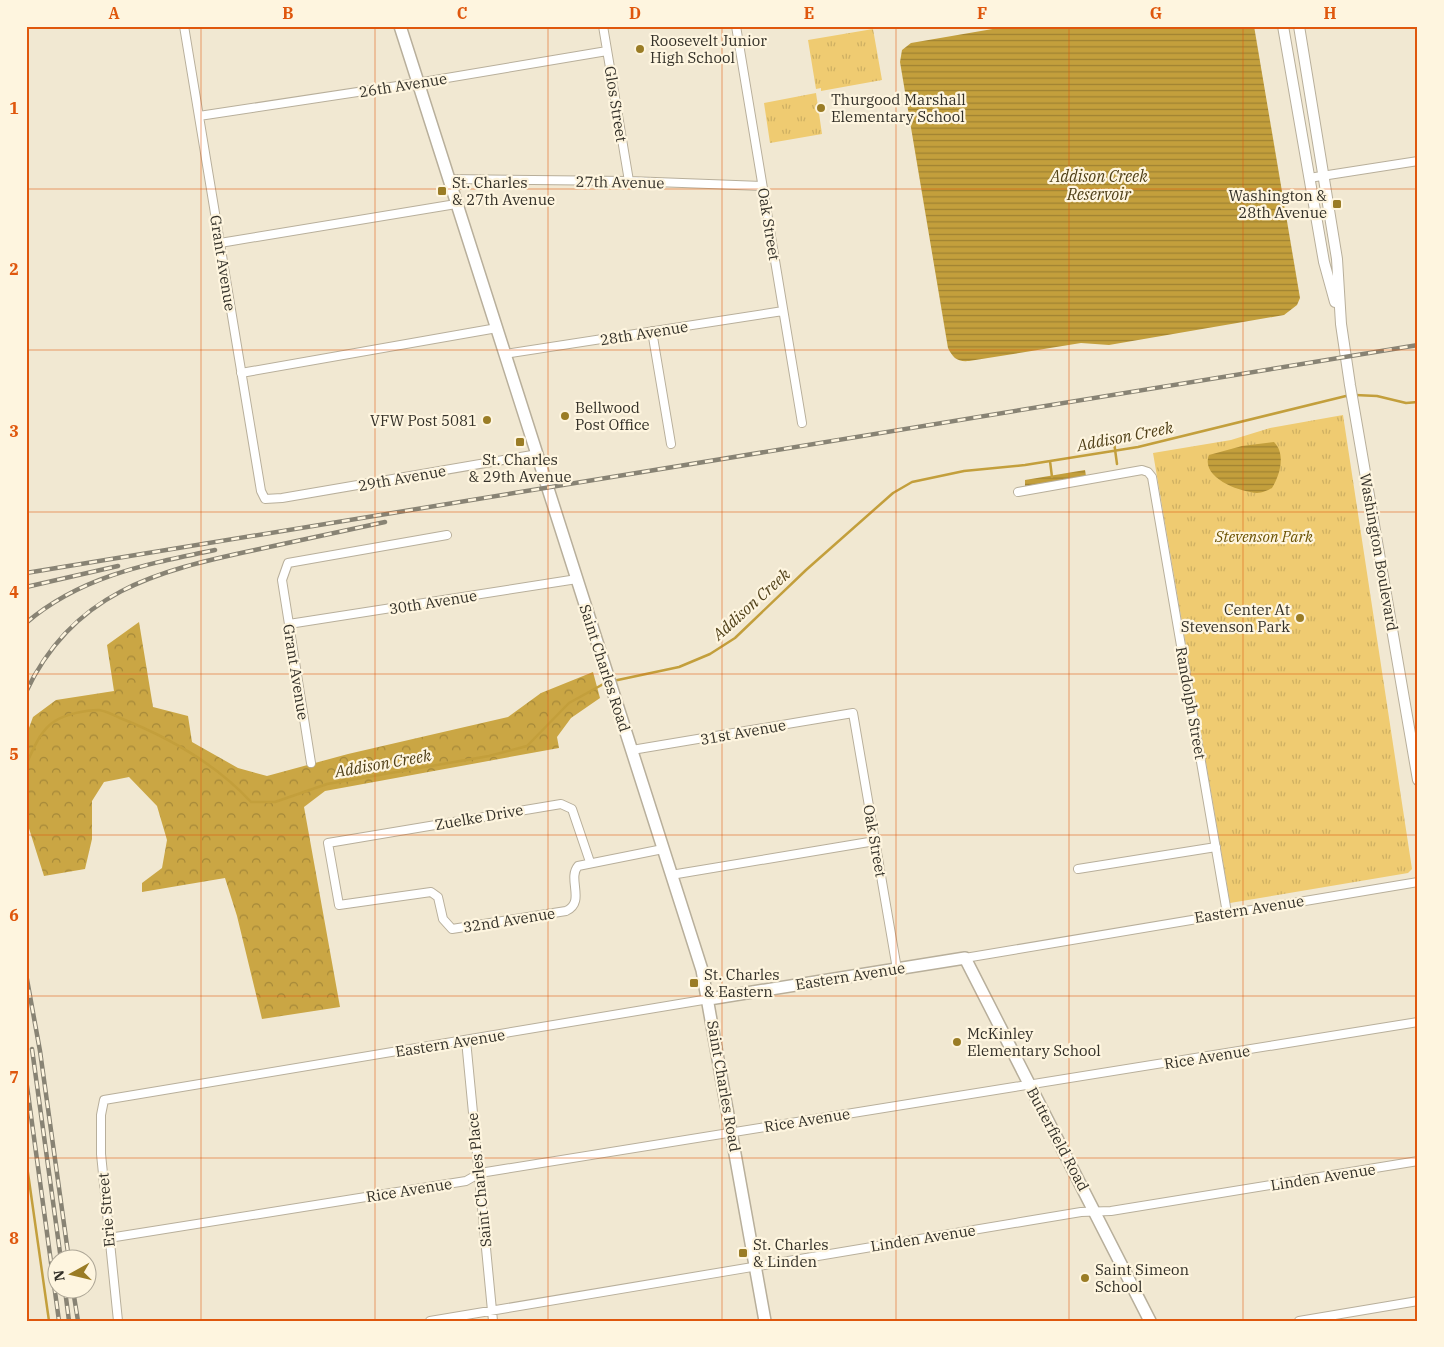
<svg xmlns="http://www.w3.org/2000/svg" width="1444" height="1347" font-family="'IBM Plex Serif',serif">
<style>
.forest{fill:url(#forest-crowns)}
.park{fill:url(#park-tufts)}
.water{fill:url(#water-rules)}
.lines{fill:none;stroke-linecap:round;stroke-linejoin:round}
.stream{stroke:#c39f3c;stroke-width:2.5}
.minor-casing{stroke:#b8af9b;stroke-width:10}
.tertiary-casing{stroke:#b8af9b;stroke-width:12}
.secondary-casing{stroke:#b8af9b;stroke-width:14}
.minor{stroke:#fff;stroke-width:8}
.tertiary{stroke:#fff;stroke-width:10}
.secondary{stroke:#fff;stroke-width:11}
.rail-casing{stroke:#888374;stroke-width:4.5}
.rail{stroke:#fef5df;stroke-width:2.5;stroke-dasharray:8;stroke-linecap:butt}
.grid{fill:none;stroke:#df570d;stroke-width:1;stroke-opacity:0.55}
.poi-dot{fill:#9a7c25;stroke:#fef5df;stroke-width:2}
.labels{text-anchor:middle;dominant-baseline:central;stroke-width:4.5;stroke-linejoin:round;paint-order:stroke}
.poi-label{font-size:15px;fill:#333028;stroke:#fef5df;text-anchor:start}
.street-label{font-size:15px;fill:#333028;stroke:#fef5df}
.park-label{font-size:15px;font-style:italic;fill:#6b5202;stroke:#fef5df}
.water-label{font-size:16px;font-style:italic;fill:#504018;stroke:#fef5df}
.neatline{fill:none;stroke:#df570d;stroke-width:2}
.grid-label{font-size:16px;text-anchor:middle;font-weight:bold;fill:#df570d}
</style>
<defs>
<pattern id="forest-crowns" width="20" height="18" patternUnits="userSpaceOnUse" patternTransform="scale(1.25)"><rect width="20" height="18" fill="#caa644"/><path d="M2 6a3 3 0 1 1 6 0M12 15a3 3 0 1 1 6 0" fill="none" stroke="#a58839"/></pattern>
<pattern id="park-tufts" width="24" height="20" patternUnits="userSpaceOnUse" patternTransform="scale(1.25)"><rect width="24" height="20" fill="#efcb71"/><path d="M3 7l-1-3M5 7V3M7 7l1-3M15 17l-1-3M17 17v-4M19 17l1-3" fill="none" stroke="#cdaf62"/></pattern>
<pattern id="water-rules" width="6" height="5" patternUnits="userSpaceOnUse" patternTransform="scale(1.25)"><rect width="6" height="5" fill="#c39f3c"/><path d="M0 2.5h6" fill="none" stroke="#9f8232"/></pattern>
</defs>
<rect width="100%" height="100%" fill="#f1e8d2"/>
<!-- forest -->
<path class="forest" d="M139 622 153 707 188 716 192 742 238 768 267 776 348 754 508 717 541 693 593 672 600 698 571 718 557 737 559 748 325 791 304 807 340 1007 262 1019 237 916 225 878 142 892V883L162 868 167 840 157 806 129 777 104 782 92 801V839L85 869 44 876 26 819V736L33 717 56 700 114 691 107 645Z"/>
<!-- park -->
<path class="park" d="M873 29 882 80 821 91V88L816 89 808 40Z
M816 93 822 134 770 143 764 103Z
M1343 415 1412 869 1408 873 1230 903 1153 453 1231 440 1270 428Z"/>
<!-- water -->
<path class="water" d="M1010 26H1254L1300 298 1297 305 1284 315 1109 345 1081 343 969 361C957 362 953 358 948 348L900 62 902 50 911 43Z
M1274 442C1286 454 1280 475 1272 488 1268 490 1262 493 1257 493 1240 492 1200 478 1209 455L1242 446Z
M1085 470 1086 476 1025 486V480Z"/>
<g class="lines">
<!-- stream -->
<path class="stream" d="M1355 395 1377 396 1406 403 1418 402
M1114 442 1117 464
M1050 461 1052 477
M613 681 679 667 710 654 735 638 806 570 893 493 912 482 964 471 1025 465 1138 447 1350 395
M26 765C33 750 40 730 55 721 66 714 86 710 99 710 106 711 114 715 120 718 168 737 216 764 251 802H275L327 784 489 756 527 746 569 703 607 682
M26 1159 49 1321"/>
<defs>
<path id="minor" d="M184 26 261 491 265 499 282 498 538 454
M603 26 629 181
M736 26 802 423
M199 116 417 83 607 51
M1309 178 1418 161
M448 179 629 181 762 186
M220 243 456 204
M652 331 671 444
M505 354 783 311
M241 373 497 328
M1018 492 1142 470 1148 472 1152 477 1227 913
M289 624 577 579
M632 750 853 713 897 969
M311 763 282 580 288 563 447 535
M590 862 572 809 561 804 328 843 339 905 431 892 438 897 443 919 452 929 566 911C586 902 567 879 578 866L663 849
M1078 869 1216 847
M671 875 875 841
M965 958 1418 882
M466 1040 493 1321
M109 1238 466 1181 480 1173 1418 1022
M118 1321 101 1154V1115L104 1100 709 999
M430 1321 1027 1221 1081 1212 1111 1211 1418 1161
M1299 1321 1418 1301"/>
<path id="tertiary" d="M1283 26 1324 262 1335 302
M1299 26 1337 259 1341 324 1350 385 1418 780"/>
<path id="secondary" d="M400 26 702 970 765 1321
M709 999 965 958 1150 1321"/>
</defs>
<!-- minor casing -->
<use href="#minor" class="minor-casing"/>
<!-- tertiary casing -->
<use href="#tertiary" class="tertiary-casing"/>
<!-- secondary casing -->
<use href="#secondary" class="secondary-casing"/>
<!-- minor -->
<use href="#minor" class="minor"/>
<!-- tertiary -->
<use href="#tertiary" class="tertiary"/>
<!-- secondary -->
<use href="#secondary" class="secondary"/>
<defs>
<path id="rail" d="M26 573 1418 345
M26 587 118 566
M26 623C81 576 147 564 215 550
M26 692C73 592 156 571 255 550 298 541 342 531 385 522
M26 974 40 1051 69 1260
M32 1049 61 1260
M26 1079 59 1321
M65 1290 69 1321
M73 1290 78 1321"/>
</defs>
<!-- rail casing -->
<use href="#rail" class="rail-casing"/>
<!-- rail -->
<use href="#rail" class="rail"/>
</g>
<!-- grid -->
<path class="grid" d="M201 26V1321M375 26V1321M548 26V1321M722 26V1321M896 26V1321M1069 26V1321M1243 26V1321M26 189H1418M26 350H1418M26 512H1418M26 674H1418M26 835H1418M26 996H1418M26 1158H1418"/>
<!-- markers -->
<g class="poi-dot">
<circle cx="640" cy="49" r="5"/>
<circle cx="821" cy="108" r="5"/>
<rect x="437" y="186" width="10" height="10" rx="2.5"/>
<rect x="1332" y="199" width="10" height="10" rx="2.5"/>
<circle cx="565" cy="416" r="5"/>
<circle cx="487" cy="420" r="5"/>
<rect x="515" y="437" width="10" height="10" rx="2.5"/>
<circle cx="1300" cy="618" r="5"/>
<rect x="689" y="978" width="10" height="10" rx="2.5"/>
<circle cx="957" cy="1042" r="5"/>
<rect x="738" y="1248" width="10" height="10" rx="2.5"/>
<circle cx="1085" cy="1278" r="5"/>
</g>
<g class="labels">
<!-- poi labels -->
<g class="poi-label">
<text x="650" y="40">Roosevelt Junior<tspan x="650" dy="17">High School</tspan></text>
<text x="831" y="99">Thurgood Marshall<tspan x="831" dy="17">Elementary School</tspan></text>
<text x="452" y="182">St. Charles<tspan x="452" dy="17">&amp; 27th Avenue</tspan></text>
<text x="1327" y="195" text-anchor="end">Washington &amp;<tspan x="1327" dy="17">28th Avenue</tspan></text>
<text x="575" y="407">Bellwood<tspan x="575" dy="17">Post Office</tspan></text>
<text x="477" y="420" text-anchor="end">VFW Post 5081</text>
<text x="520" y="459" text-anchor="middle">St. Charles<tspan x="520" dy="17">&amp; 29th Avenue</tspan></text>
<text x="1290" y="609" text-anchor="end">Center At<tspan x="1290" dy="17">Stevenson Park</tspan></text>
<text x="704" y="974">St. Charles<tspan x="704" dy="17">&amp; Eastern</tspan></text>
<text x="967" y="1033">McKinley<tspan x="967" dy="17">Elementary School</tspan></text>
<text x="753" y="1244">St. Charles<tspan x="753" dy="17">&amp; Linden</tspan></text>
<text x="1095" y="1269">Saint Simeon<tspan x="1095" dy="17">School</tspan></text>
</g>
<!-- street labels -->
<g class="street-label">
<text transform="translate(403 85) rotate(-9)">26th Avenue</text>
<text transform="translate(616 104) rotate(81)">Glos Street</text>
<text transform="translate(620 182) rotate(1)">27th Avenue</text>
<text transform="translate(769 224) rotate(81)">Oak Street</text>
<text transform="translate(223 263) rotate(81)">Grant Avenue</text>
<text transform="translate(644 333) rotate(-9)">28th Avenue</text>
<text transform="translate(402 478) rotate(-10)">29th Avenue</text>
<text transform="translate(1379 552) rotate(80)">Washington Boulevard</text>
<text transform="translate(433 602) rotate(-9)">30th Avenue</text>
<text transform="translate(605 668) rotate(72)">Saint Charles Road</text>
<text transform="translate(296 672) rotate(81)">Grant Avenue</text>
<text transform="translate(1191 703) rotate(80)">Randolph Street</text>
<text transform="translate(743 732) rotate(-10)">31st Avenue</text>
<text transform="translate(479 817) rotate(-10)">Zuelke Drive</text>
<text transform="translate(875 841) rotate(80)">Oak Street</text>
<text transform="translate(1249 909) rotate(-9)">Eastern Avenue</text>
<text transform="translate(509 920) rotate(-9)">32nd Avenue</text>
<text transform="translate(850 976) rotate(-9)">Eastern Avenue</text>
<text transform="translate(450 1043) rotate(-9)">Eastern Avenue</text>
<text transform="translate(1207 1057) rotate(-9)">Rice Avenue</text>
<text transform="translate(724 1086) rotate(80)">Saint Charles Road</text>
<text transform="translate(807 1120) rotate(-9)">Rice Avenue</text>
<text transform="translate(1058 1139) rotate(62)">Butterfield Road</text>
<text transform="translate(1323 1177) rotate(-9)">Linden Avenue</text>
<text transform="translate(479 1180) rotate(-96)">Saint Charles Place</text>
<text transform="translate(409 1190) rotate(-9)">Rice Avenue</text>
<text transform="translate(106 1210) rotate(-95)">Erie Street</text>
<text transform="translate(923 1238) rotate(-9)">Linden Avenue</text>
</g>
<!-- park labels -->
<g class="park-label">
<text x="1264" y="536">Stevenson Park</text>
</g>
<!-- water labels -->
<g class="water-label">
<text x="1099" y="176">Addison Creek<tspan x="1099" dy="18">Reservoir</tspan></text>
<text transform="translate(1125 436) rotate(-11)">Addison Creek</text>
<text transform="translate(751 604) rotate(-42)">Addison Creek</text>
<text transform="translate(383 763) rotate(-10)">Addison Creek</text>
</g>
</g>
<!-- border -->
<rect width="1444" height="1347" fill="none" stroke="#fef5df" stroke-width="55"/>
<!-- north arrow -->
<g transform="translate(72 1274) rotate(262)"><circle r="24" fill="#fef5df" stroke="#ada696"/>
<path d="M0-4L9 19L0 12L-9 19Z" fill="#9a7c25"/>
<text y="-8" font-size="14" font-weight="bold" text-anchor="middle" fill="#333028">N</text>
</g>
<rect x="28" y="28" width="1388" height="1292" class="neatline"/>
<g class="grid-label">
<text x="114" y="19">A</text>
<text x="288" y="19">B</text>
<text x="462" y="19">C</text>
<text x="635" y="19">D</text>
<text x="809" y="19">E</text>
<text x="982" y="19">F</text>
<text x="1156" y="19">G</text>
<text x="1330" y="19">H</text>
<text x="14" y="114">1</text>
<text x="14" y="275">2</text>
<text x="14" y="437">3</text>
<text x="14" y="598">4</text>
<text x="14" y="760">5</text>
<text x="14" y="921">6</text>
<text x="14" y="1083">7</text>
<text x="14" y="1244">8</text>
</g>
</svg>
